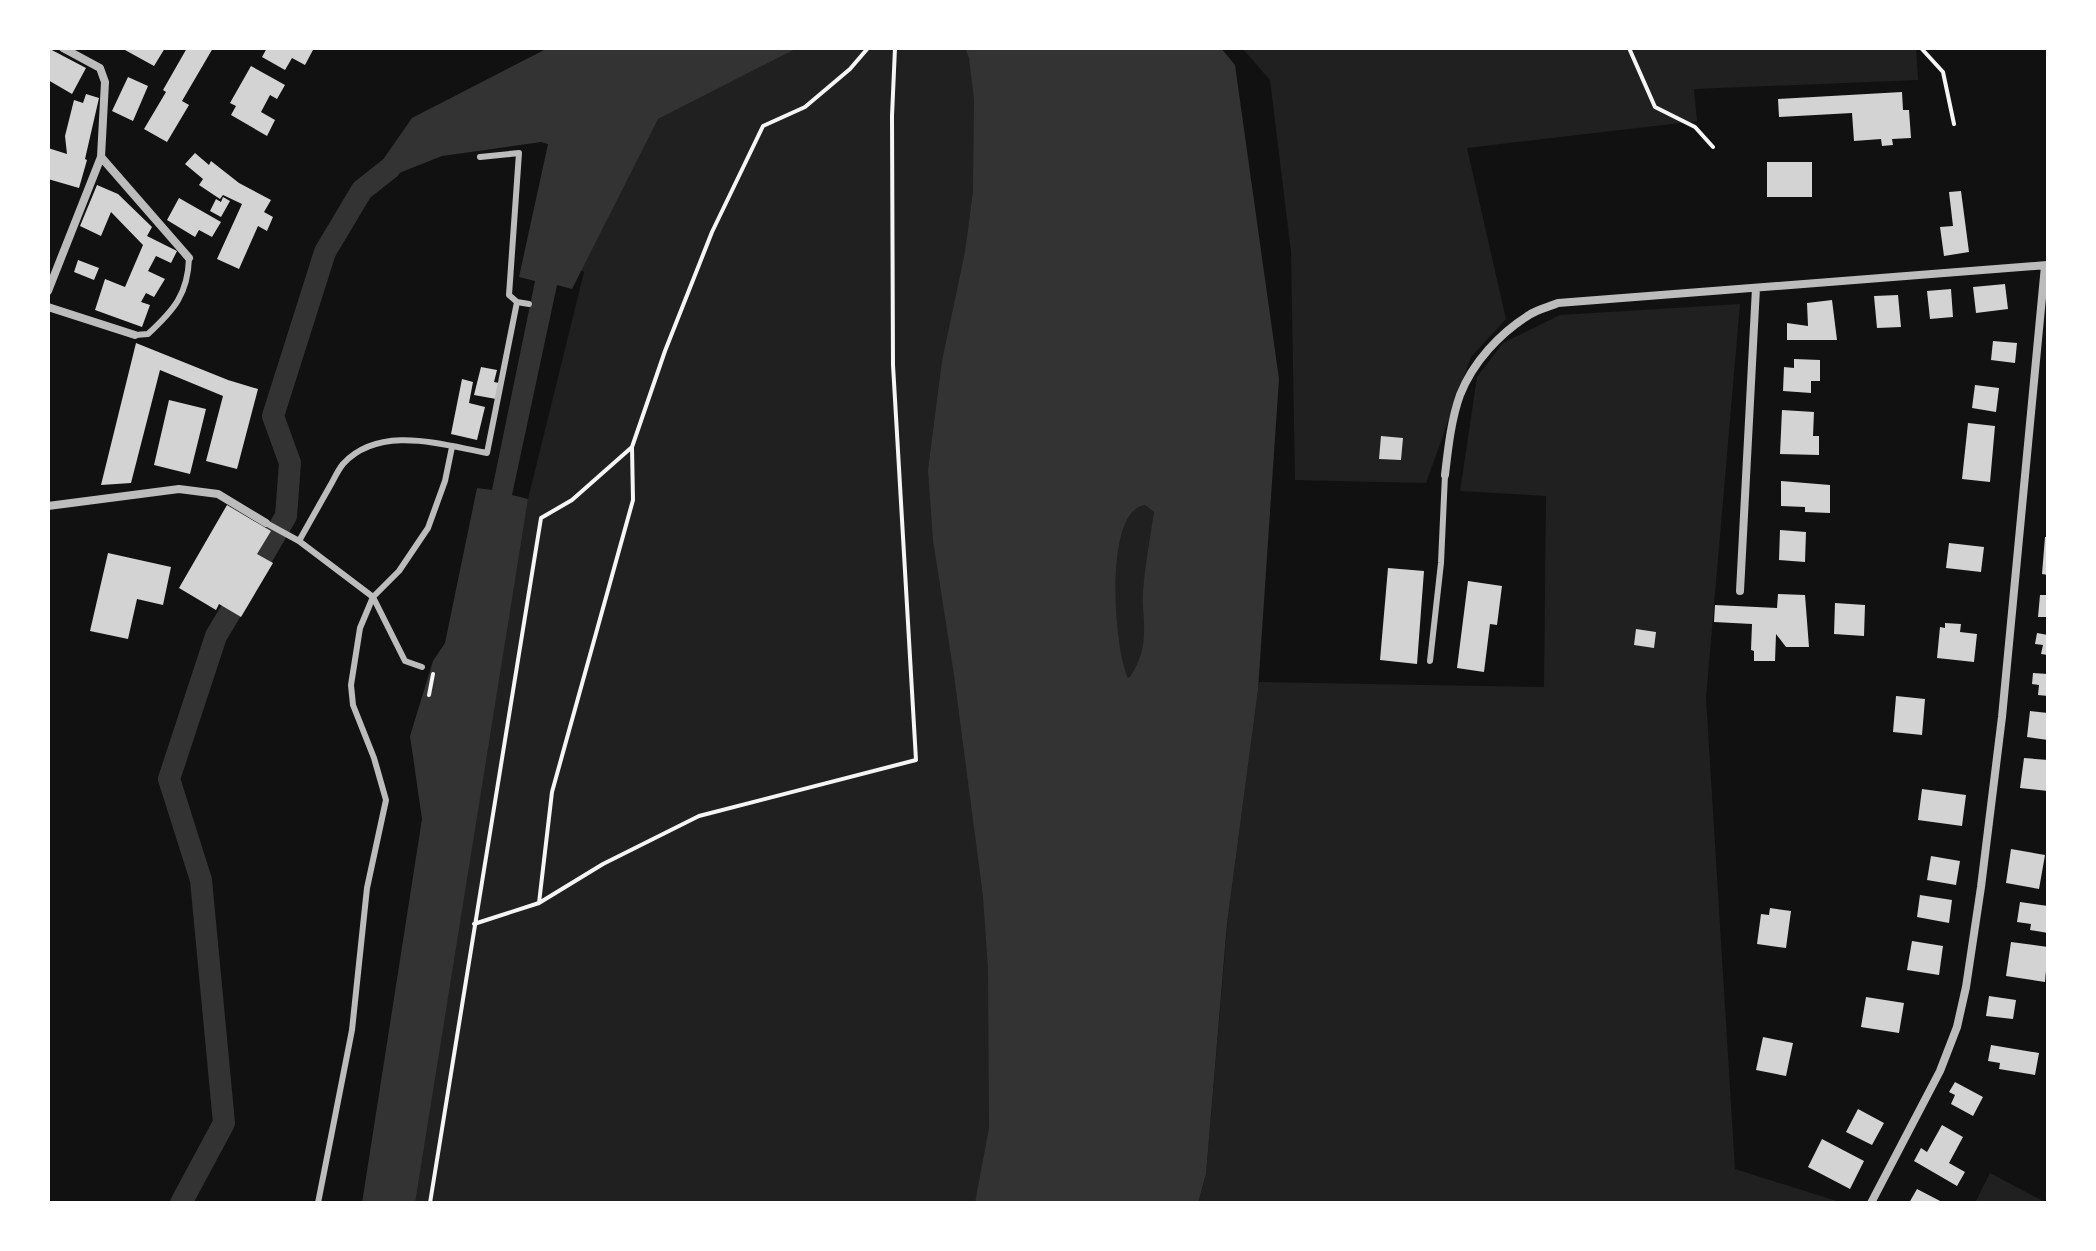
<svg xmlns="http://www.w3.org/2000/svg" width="2096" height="1251" font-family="Ubuntu,sans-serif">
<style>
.green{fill:#202020}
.water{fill:#333;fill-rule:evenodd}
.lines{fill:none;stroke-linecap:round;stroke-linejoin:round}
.canal{stroke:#333;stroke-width:22}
.building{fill:#d3d3d3}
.path{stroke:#f5f5f5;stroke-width:4}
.service{stroke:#bcbcbc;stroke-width:6}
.minor{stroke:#bcbcbc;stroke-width:8}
</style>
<rect width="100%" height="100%" fill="#111"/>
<!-- green -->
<path class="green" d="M783 48H973L1177 545 975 1203H405L528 499 584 272 567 265 658 119Z
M1242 48H1916L1918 80 1694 89 1697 121 1467 148 1506 319 1471 357 1426 483 1295 480 1291 252 1270 80Z
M1740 304 1706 698 1735 1169 1843 1203H1198L1206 1174 1228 917 1259 682 1544 687 1546 496 1460 491 1477 377 1503 343 1560 315Z
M1990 1173 2047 1203H1975Z"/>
<!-- water -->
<path class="water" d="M548 48H797L658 119 572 289 557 285 512 495 528 499 415 1203H362L422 819 410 736 433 661 445 643 477 488 492 490 535 281 519 277 548 144 541 142 442 156 364 187 412 118Z
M965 48H1221L1235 65 1279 379 1258 690 1227 924 1206 1174 1198 1203H975L989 1128 988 968 983 896 954 675 933 540 928 470 942 361 965 252 973 192 974 99 969 58ZM1145 505 1154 512C1150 539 1145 565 1143 593 1142 603 1144 613 1144 624 1145 645 1141 660 1130 677L1128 678C1114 650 1103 510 1145 505Z"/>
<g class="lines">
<!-- canal -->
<path class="canal" d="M262 557 286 516 290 463 273 416 325 252 362 190 390 168
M181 1203 224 1123 201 880 169 779 216 636 231 611"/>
</g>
<!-- building -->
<path class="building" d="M48 48 86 68 72 94 48 80Z
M126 48H165L154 66 125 50Z
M187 48H213L182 101 189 105 167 142 144 129 166 92 163 90Z
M267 48H314L305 65 292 58 285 70 262 57Z
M251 66 285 85 277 99 270 95 261 112 275 120 267 136 231 115 236 106 230 103Z
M128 77 148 86 133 121 112 111Z
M1902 92 1903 110H1909L1911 138 1892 139 1893 145 1882 146 1881 139 1854 141 1852 113 1779 117 1778 99Z
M86 94 99 98 85 159 87 160 79 188 48 179V148L67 154 65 136 74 100 83 103Z
M195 153 209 165 211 161 239 183 271 200 264 212 273 217 267 231 258 226 239 269 217 259 242 204 223 195 220 199 199 185 203 179 185 164Z
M1767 162H1812V197H1767Z
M97 185 118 194 152 227 147 236 177 251 171 263 156 256 148 271 165 279 154 297 146 293 141 302 150 305 142 327 95 310 105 279 125 287 143 245 111 212 101 236 80 226Z
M1961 191 1969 252 1944 256 1940 227 1953 226 1949 192Z
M223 197 230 201 221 217 210 211 216 199 221 202Z
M179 198 221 222 212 237 199 230 195 237 167 220Z
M78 260 99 268 94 280 74 272Z
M2005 284 2008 309 1976 313 1973 287Z
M1951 289 1953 317 1930 319 1927 291Z
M1898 295 1901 327 1877 328 1874 296Z
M1832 300 1837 340H1787V323L1808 326 1807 303Z
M1993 341 2017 343 2015 363 1991 360Z
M136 343 228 380 258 389 237 469 206 461 223 396 160 370 131 483 101 485Z
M1794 359 1820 360V381H1811V393L1783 391 1784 367 1794 368Z
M481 367 497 370 494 382 499 383 496 399 474 395Z
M462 379 473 382 469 403 485 407 477 440 451 434Z
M1975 385 1999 388 1996 412 1972 408Z
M169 400 206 409 190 474 154 465Z
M1782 410 1814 412 1813 436H1819V455L1780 454Z
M1968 423 1995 426 1990 482 1962 479Z
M1381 436 1403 438 1401 460 1379 459Z
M1781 481 1830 485V513L1805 512V507L1781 506Z
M227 505 271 531 257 554 273 563 241 617 219 604 216 610 179 588Z
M1780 530 1806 532 1805 562 1779 560Z
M2045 537H2048V575L2042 574Z
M1949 543 1984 547 1981 572 1946 568Z
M108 553 171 567 163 605 137 599 128 639 90 631Z
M1388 568 1424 571 1417 664 1380 660Z
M1468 581 1502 586 1497 625 1490 624 1484 672 1457 668Z
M1778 594 1805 595 1809 647H1786L1776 634 1775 661H1754V651L1751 650 1752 624 1714 622 1715 605 1777 608Z
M2040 595H2048V617H2038Z
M1835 603 1865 605 1864 636 1834 634Z
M1945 623 1961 624 1960 632 1977 634 1974 662 1937 658 1940 627 1945 628Z
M1636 629 1656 632 1654 648 1634 645Z
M2037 633 2048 635V655L2041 654 2043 645 2035 644Z
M2033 673 2048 674V696L2038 695 2039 685 2032 684Z
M1896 696 1925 699 1922 735 1893 732Z
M2030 711 2048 713V740L2027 737Z
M2024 758 2048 760V791L2020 788Z
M1922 789 1966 795 1962 826 1918 820Z
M2011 849 2045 855 2039 889 2006 883Z
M1931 856 1960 861 1956 885 1927 880Z
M1920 895 1952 900 1949 923 1917 917Z
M2020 902 2048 906V933L2030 930 2031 924 2017 922Z
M1770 908 1791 911 1786 948 1757 944 1761 914 1769 915Z
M1912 941 1943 946 1939 975 1907 970Z
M2011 942 2048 947 2045 982 2006 976Z
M1989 996 2016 1000 2013 1019 1986 1016Z
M1866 997 1904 1003 1899 1033 1861 1027Z
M1763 1037 1793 1043 1786 1076 1756 1070Z
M1991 1045 2039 1053 2035 1075 1999 1069 2000 1063 1988 1061Z
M1955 1082 1983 1097 1973 1116 1951 1104 1955 1095 1949 1092Z
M1858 1109 1884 1123 1872 1145 1846 1132Z
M1942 1125 1963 1137 1949 1163 1965 1172 1957 1186 1914 1161 1921 1148 1927 1152Z
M1822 1139 1864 1161 1850 1189 1808 1167Z
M1917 1189 1944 1203H1909Z"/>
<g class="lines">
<!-- path -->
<path class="path" d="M868 48 850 69 805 107 763 126 712 232 665 351 632 447 633 500 552 792 539 903 603 864 699 816 916 760 893 365 892 116 895 48
M1629 48 1655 107 1695 127 1713 147
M1921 48 1943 72 1954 124
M429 695 433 674
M474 924 539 903
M430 1203 541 518 572 500 632 447"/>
<!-- service -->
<path class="service" d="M517 302 529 304
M135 335 148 334C174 310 188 294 189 258
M266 523 299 541 373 597 405 661 422 667
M299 541C309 523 320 504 330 486 334 479 338 470 343 464 380 424 442 445 487 453L517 302 509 295 519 153 480 157
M1430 661 1441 563 1445 475
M318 1203 352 1030 367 888 386 800 374 758 353 705 351 685 360 628 373 597 399 571 428 528 445 481 452 447"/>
<!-- minor -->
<path class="minor" d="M101 157 189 258
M48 291 101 157 105 82 100 68 63 48
M48 307 135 335
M1445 475C1448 449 1451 420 1460 395 1473 362 1500 333 1529 315 1538 309 1549 307 1558 303L2047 265
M48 506 179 489 218 494 266 523
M1740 591 1756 288
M1871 1203 1940 1071 1957 1027 1966 987 1981 887 2002 717 2045 266"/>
</g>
<!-- border -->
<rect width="2096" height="1251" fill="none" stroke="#ffffff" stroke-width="100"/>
</svg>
